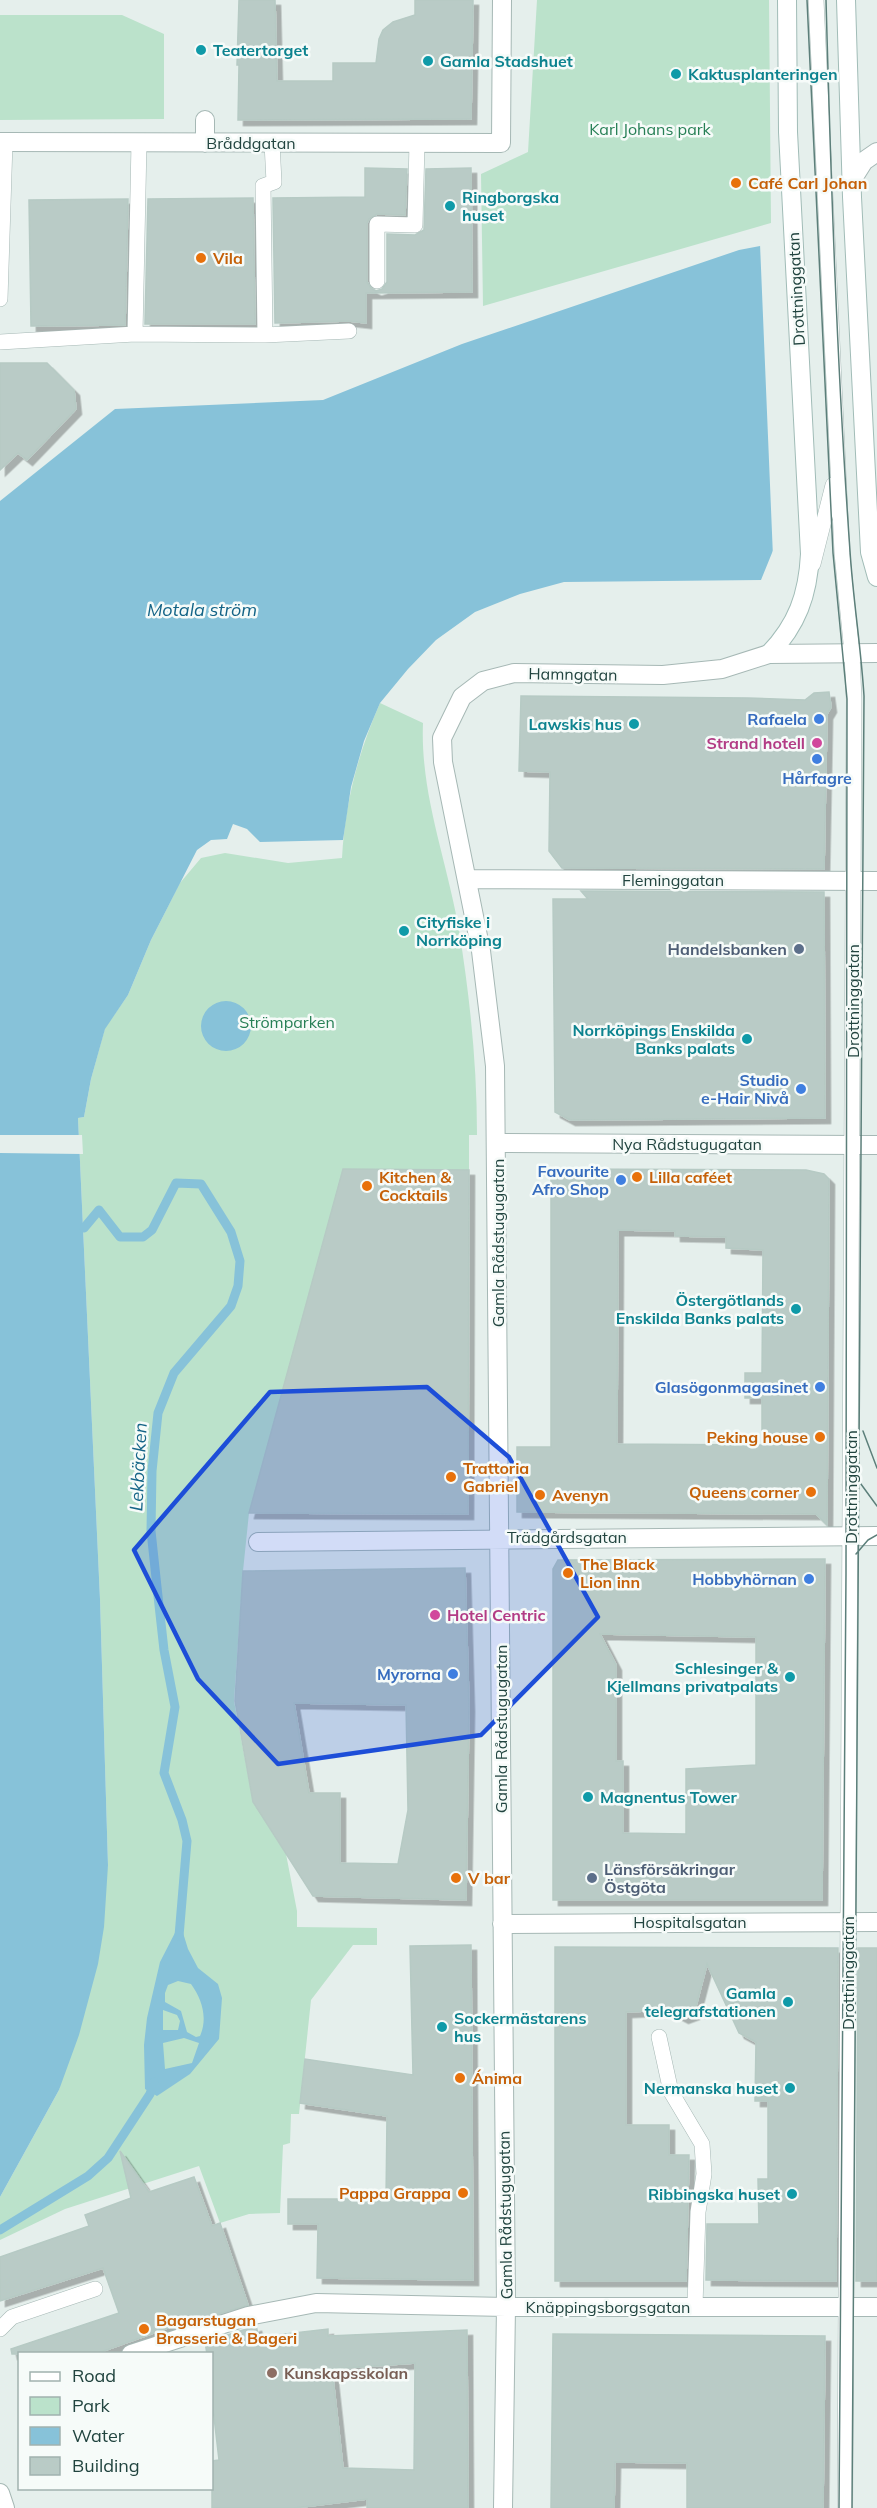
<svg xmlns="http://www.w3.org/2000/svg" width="877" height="2508" font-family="Mulish,sans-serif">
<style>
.green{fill:#bbe2cb}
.water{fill:#87c2d9;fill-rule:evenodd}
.pier{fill:#e5efec}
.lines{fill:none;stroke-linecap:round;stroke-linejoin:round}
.stream{stroke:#87c2d9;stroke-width:9}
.building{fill:#b9cbc6;stroke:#b6cac4;stroke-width:1.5;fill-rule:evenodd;filter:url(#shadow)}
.service-casing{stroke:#a6b8b5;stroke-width:16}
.pedestrian-casing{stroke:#a6b8b5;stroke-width:20}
.minor-casing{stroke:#a6b8b5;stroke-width:20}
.secondary-casing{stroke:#a1bcb7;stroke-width:20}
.service{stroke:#fff;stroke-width:15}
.pedestrian{stroke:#fff;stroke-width:18}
.minor{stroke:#fff;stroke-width:18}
.secondary{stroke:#fff;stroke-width:18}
.tram{stroke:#5c7f7a;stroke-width:1.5}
.marked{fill:#1d4ed8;fill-opacity:0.2;stroke:#1d4ed8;stroke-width:4.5;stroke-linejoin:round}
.culture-dot{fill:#0f9aa8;stroke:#f6fbf9;stroke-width:2}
.food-dot{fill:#e8710a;stroke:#f6fbf9;stroke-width:2}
.shop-dot{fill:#3f7fe0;stroke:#f6fbf9;stroke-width:2}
.hotel-dot{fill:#d1479c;stroke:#f6fbf9;stroke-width:2}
.service-dot{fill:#5c6f8a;stroke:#f6fbf9;stroke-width:2}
.education-dot{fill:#8d6e63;stroke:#f6fbf9;stroke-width:2}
.labels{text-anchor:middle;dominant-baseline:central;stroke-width:5;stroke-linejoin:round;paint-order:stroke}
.culture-label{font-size:16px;font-weight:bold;fill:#0d838f;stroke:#f6fbf9;text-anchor:start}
.park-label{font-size:16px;fill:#267f55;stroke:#f6fbf9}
.street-label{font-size:16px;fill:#21443f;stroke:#f6fbf9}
.food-label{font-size:16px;font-weight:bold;fill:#c56008;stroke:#f6fbf9;text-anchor:start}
.shop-label{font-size:16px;font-weight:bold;fill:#366cbe;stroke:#f6fbf9;text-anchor:end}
.hotel-label{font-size:16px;font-weight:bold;fill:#b23c85;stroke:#f6fbf9;text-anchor:end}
.service-label{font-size:16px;font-weight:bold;fill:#4e5e75;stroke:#f6fbf9;text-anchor:end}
.education-label{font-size:16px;font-weight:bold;fill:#785e54;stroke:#f6fbf9;text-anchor:start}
.water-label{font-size:18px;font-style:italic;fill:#146487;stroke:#f6fbf9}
</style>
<defs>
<filter id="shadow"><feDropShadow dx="5.5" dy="5.5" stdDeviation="0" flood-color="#0004"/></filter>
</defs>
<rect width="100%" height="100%" fill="#e5efec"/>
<!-- green -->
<path class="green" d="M537 0H769L771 223 483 306 481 174 528 152Z
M0 15H122L164 34V119L0 120Z
M380 703 423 723C420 794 447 860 459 930 470 998 477 1065 477 1135H469V1170H343L249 1513 243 1571 234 1701 253 1802 286 1854 297 1911V1927L377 1928V1945H353L311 2000 299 2114H291L290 2143 283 2145 280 2213 249 2214 220 2223 199 2166 65 2209 0 2240V2197L59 2090 108 1865 100 1599 78 1118 84 1117 91 1079 105 1028 128 995 151 940 180 883 201 858 225 853 288 863 342 858C345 803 358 753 380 703Z"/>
<!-- water -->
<path class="water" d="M820 235 774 548 761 580 564 582 520 594 475 612 436 640 408 669 380 703 364 741 351 787 343 840 260 842 247 829 233 824 227 839 211 840 197 850 151 940 128 995 105 1029 91 1079 84 1117 78 1118 100 1599 108 1865 104 1927 98 1964 79 2035 59 2090 0 2197V501L115 409 323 400 462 344 739 250Z
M201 1026a25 25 0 1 1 50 0a25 25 0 1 1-50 0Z
M180 1923 188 1949 198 1968 218 1984 222 1998 219 2039 190 2074 157 2096 145 2089 144 2045 147 2018 160 1962ZM178 1981 191 1984C202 1999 208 2018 200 2036L196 2037 187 2032 181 2011 165 2002V1993L168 1985ZM163 2010 177 2015 180 2021 178 2030H163ZM184 2038 199 2043 192 2063 165 2069 163 2043Z"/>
<!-- pier -->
<path class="pier" d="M877 228V546L776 551 773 557 760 244 820 232Z
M0 1135H82L83 1154 0 1153Z"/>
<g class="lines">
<!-- stream -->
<path class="stream" d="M84 1228 99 1210 120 1237H143L152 1230 176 1183 201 1184 231 1232 240 1261 238 1286 231 1306 174 1373 158 1413 152 1471 151 1531 157 1587 164 1650 175 1707 164 1773 182 1820 187 1841 179 1936
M0 2230 88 2176 108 2158 150 2094 154 2082"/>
</g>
<!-- building -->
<path class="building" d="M239 0H275L277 81H333V63H376L379 39 383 30 393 22 415 15V0H473L471 119 238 120 239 65H237Z
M365 168 407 169 405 215 377 214 369 219 367 223V282L372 289 376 291 382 289 387 282V234L415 235 424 230 426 169 471 168 472 292 366 293V323L349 321 275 323 273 198 365 197Z
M253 198 255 324H145L148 199Z
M128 199 125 325 31 326 29 200Z
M0 363H47L74 390 76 409 27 460 18 453 0 470Z
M829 692 831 707 827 714 824 869 562 868 549 851 550 772 519 771 521 696 748 698 805 700 814 693Z
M581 891 824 892 825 1118 570 1120 555 1112 553 899H588Z
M343 1169 469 1170 468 1514 249 1513Z
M551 1169 806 1170 824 1174 829 1179 827 1525 816 1514 517 1512V1447H551ZM618 1230 675 1231V1236L726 1237V1248L763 1250 762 1373H745V1398H762V1445L617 1444Z
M825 1559 822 1900H553V1569L558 1560ZM600 1634 756 1637V1765L686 1769V1834L623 1833V1761H616V1665Z
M465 1568 469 1706 466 1900 313 1896 253 1802 235 1701 243 1571ZM294 1703 406 1705 408 1810 398 1864 340 1863V1793H309Z
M471 1945 473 2280 317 2278 318 2224H288V2199H386L387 2116 300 2103 305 2059 413 2075 410 1946Z
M555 1947 838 1948 836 2281 706 2280 707 2224H759L758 2179H768V2101H755L756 2042 739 2033 707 1964 694 2014 683 2018 668 2010 626 2012V2125H669V2155H689L686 2281H555Z
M858 1948H877V2281H856Z
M120 2151 149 2192 194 2177 212 2226 220 2223 248 2305 202 2319 201 2316 95 2354H12L11 2349 119 2313 103 2268 0 2301V2257L89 2226 85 2215 131 2198Z
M256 2326 259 2337 328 2329V2336L467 2330 468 2508H367V2499L294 2508H212V2461L219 2460 212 2400V2354H207L205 2342ZM415 2363 414 2470 343 2468 332 2369Z
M553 2334 825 2336 823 2508H687V2463L615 2462 614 2508H551Z"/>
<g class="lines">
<defs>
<path id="service" d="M816 0 842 553 852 653 854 700 845 2508
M377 281V224L415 225 417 143
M0 299 5 142
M135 334 139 143
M265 335 263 186 274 182 272 143
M0 342 135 334 265 335 349 331
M813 564 833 485
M659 2037 671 2092 702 2144 704 2174 698 2212 695 2306
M0 2329 12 2317 95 2289"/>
<path id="pedestrian" d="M860 1145H877"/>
<path id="minor" d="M0 142 501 143 502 0
M205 143V120
M852 180 864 161 877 152
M468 879 877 881
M497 1143 860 1145
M258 1542 877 1536
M502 1924 877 1922
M131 2354 248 2316 316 2303 506 2307H877
M0 2493 5 2508
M503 2508 506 2307 495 1066 481 951 443 762 442 738 462 697 483 681 514 673 663 675 722 669 769 654 877 653"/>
<path id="secondary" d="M846 0 852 197 870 552 877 577
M769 654C797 625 808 595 810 554L788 132 787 0"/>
</defs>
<!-- service casing -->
<use href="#service" class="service-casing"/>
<!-- pedestrian casing -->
<use href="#pedestrian" class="pedestrian-casing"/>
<!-- minor casing -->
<use href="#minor" class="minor-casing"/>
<!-- secondary casing -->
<use href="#secondary" class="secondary-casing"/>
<!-- service -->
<use href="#service" class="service"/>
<!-- pedestrian -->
<use href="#pedestrian" class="pedestrian"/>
<!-- minor -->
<use href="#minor" class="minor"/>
<!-- secondary -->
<use href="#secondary" class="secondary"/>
<!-- tram -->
<path class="tram" d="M807 0 833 553 847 699 846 1573 839 2508
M826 0C831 184 837 367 850 551 853 599 861 647 864 696L852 2508
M863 1431 877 1468
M858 1480 877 1506
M856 1554 868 1540 877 1535"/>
</g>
<!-- marked area -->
<path class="marked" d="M427 1387 509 1457 598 1617 481 1735 278 1764 198 1679 134 1550 270 1392Z"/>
<!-- markers -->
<g class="culture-dot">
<circle cx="201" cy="50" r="6"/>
<circle cx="428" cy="61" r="6"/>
<circle cx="676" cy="74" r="6"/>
<circle cx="450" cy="206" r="6"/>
<circle cx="634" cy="724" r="6"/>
<circle cx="404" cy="931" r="6"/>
<circle cx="747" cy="1039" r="6"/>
<circle cx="796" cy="1309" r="6"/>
<circle cx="790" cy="1677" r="6"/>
<circle cx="588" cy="1797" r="6"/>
<circle cx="788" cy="2002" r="6"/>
<circle cx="442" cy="2027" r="6"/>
<circle cx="790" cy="2088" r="6"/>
<circle cx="792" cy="2194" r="6"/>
</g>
<g class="food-dot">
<circle cx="736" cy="183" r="6"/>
<circle cx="201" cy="258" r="6"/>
<circle cx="637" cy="1177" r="6"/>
<circle cx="367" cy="1186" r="6"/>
<circle cx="820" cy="1437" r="6"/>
<circle cx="451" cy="1477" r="6"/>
<circle cx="811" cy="1492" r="6"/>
<circle cx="540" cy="1495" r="6"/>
<circle cx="568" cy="1573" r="6"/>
<circle cx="456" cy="1878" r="6"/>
<circle cx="460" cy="2078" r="6"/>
<circle cx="463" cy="2193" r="6"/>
<circle cx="144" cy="2329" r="6"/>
</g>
<g class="shop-dot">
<circle cx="819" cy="719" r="6"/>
<circle cx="817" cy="759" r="6"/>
<circle cx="801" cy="1089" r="6"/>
<circle cx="621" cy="1180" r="6"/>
<circle cx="820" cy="1387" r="6"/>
<circle cx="809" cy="1579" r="6"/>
<circle cx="453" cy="1674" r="6"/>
</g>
<g class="hotel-dot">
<circle cx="817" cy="743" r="6"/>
<circle cx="435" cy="1615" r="6"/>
</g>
<g class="service-dot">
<circle cx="799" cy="949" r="6"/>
<circle cx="592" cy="1878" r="6"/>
</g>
<circle class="education-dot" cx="272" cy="2373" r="6"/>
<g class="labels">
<!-- culture labels -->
<g class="culture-label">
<text x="213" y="50">Teatertorget</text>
<text x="440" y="61">Gamla Stadshuet</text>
<text x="688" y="74">Kaktusplanteringen</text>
<text x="462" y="197">Ringborgska<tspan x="462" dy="18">huset</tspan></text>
<text x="622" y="724" text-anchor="end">Lawskis hus</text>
<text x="416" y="922">Cityfiske i<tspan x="416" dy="18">Norrköping</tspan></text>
<text x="735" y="1030" text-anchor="end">Norrköpings Enskilda<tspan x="735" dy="18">Banks palats</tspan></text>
<text x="784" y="1300" text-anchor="end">Östergötlands<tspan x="784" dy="18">Enskilda Banks palats</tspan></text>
<text x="778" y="1668" text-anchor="end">Schlesinger &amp;<tspan x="778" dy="18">Kjellmans privatpalats</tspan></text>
<text x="600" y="1797">Magnentus Tower</text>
<text x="776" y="1993" text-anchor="end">Gamla<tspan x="776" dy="18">telegrafstationen</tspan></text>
<text x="454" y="2018">Sockermästarens<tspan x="454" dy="18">hus</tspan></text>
<text x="778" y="2088" text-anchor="end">Nermanska huset</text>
<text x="780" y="2194" text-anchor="end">Ribbingska huset</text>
</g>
<!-- park labels -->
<g class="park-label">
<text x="650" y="129">Karl Johans park</text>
<text x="287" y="1022">Strömparken</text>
</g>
<!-- street labels -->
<g class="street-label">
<text x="251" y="143">Bråddgatan</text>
<text transform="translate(796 289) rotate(-93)">Drottninggatan</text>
<text transform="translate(573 674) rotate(1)">Hamngatan</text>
<text x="673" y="880">Fleminggatan</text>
<text transform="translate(853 1001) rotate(-90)">Drottninggatan</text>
<text x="687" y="1144">Nya Rådstugugatan</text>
<text transform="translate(498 1243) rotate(-90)">Gamla Rådstugugatan</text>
<text transform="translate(851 1487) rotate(-90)">Drottninggatan</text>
<text x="567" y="1537">Trädgårdsgatan</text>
<text transform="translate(501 1729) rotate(-90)">Gamla Rådstugugatan</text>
<text x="690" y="1922">Hospitalsgatan</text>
<text transform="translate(848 1973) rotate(-90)">Drottninggatan</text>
<text transform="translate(505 2215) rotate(-91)">Gamla Rådstugugatan</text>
<text x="608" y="2307">Knäppingsborgsgatan</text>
</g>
<!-- food labels -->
<g class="food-label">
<text x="748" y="183">Café Carl Johan</text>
<text x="213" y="258">Vila</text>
<text x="379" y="1177">Kitchen &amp;<tspan x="379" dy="18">Cocktails</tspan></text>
<text x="649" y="1177">Lilla caféet</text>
<text x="808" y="1437" text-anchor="end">Peking house</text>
<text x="463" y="1468">Trattoria<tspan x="463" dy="18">Gabriel</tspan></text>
<text x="799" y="1492" text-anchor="end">Queens corner</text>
<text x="552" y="1495">Avenyn</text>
<text x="580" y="1564">The Black<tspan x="580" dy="18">Lion inn</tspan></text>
<text x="468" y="1878">V bar</text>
<text x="472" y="2078">Ánima</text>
<text x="451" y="2193" text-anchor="end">Pappa Grappa</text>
<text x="156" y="2320">Bagarstugan<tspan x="156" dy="18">Brasserie &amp; Bageri</tspan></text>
</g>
<!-- shop labels -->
<g class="shop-label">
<text x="807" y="719">Rafaela</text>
<text x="817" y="778" text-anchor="middle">Hårfagre</text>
<text x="789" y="1080">Studio<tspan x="789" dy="18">e-Hair Nivå</tspan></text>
<text x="609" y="1171">Favourite<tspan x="609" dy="18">Afro Shop</tspan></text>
<text x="808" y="1387">Glasögonmagasinet</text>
<text x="797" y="1579">Hobbyhörnan</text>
<text x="441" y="1674">Myrorna</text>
</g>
<!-- hotel labels -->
<g class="hotel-label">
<text x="805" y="743">Strand hotell</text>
<text x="447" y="1615" text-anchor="start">Hotel Centric</text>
</g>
<!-- service labels -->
<g class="service-label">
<text x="787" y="949">Handelsbanken</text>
<text x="604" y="1869" text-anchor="start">Länsförsäkringar<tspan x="604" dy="18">Östgöta</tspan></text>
</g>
<!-- education labels -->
<g class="education-label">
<text x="284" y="2373">Kunskapsskolan</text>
</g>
<!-- water labels -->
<g class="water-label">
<text x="202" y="609">Motala ström</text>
<text transform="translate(138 1467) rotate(-87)">Lekbäcken</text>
</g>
</g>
<!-- legend -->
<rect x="18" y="2352" width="195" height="138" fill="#f6fbf9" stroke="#a1b2af" stroke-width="1.5"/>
<rect x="30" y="2372" width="30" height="9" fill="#ffffff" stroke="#a1b2af" stroke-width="1.5"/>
<text x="72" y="2382" font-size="18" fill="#21443f">Road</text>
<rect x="30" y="2397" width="30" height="18" fill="#bbe2cb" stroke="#a1b2af" stroke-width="1.5"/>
<text x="72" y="2412" font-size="18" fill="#21443f">Park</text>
<rect x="30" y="2427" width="30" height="18" fill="#87c2d9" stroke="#a1b2af" stroke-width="1.5"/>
<text x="72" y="2442" font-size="18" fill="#21443f">Water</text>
<rect x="30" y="2457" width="30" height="18" fill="#b9cbc6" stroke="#a1b2af" stroke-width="1.5"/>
<text x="72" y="2472" font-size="18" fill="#21443f">Building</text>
</svg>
